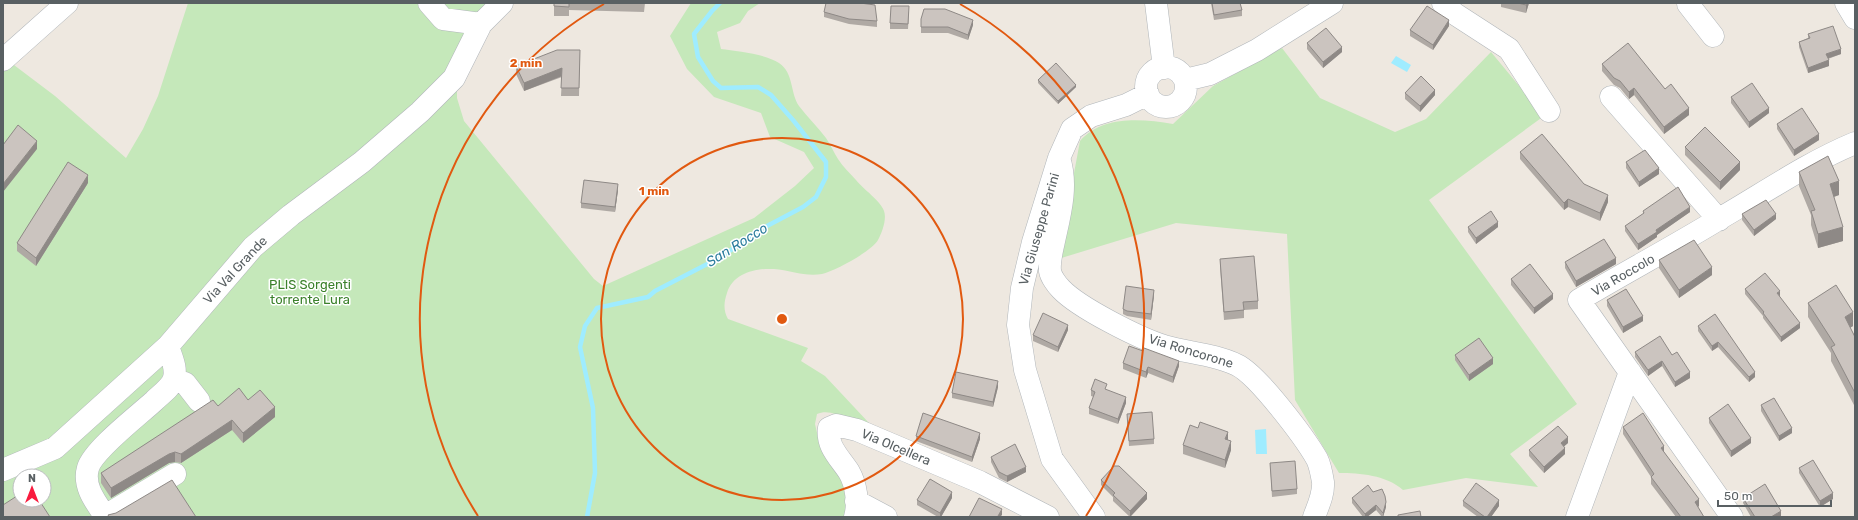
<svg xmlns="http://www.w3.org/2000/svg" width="1858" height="520" font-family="Rubik,sans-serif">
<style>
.green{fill:#c5e8ba;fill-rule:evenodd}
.water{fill:#9fecff}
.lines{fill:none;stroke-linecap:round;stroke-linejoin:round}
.stream{stroke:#9fecff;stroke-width:4.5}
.minor-casing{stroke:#b1b6ba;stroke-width:23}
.minor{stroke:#fff;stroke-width:22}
.wall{fill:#afa9a4}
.shaded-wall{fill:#8e8986}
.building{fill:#cbc4bf;stroke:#8e8986}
.ring{fill:none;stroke:#e15910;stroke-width:2}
.labels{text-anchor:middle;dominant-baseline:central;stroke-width:3;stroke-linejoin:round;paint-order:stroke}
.street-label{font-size:13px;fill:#596063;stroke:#fff}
.park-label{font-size:13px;fill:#3b812b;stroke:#fff}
.water-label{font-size:14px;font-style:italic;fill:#2e7e9e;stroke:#fff}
.centre{fill:#e15910;stroke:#fff;stroke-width:2}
.ring-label{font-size:12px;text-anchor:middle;font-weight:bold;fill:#e15910;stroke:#fff;stroke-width:3;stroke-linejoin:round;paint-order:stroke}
</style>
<rect width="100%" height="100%" fill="#eee8e0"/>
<!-- green -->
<path class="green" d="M188 3H490L457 83V98L464 121 594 279 603 286 754 218 795 186 814 168 804 152 770 137 761 113 714 97 687 69 670 36 691 3H760L748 11 740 23 717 32 721 49C737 51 766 54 779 63 794 73 790 93 799 106 807 117 818 127 826 138 831 145 834 153 838 159 843 167 850 173 856 180 863 189 881 201 884 211 887 219 882 233 878 240 872 251 835 271 822 274 805 277 790 270 774 269 756 268 733 273 727 293 724 302 723 310 728 319L808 348 801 361 825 376 869 423 870 425 866 431C852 423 833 407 817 414L815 424 818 437 873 517H3V68L10 62 55 96 126 158 143 129 158 96ZM20 476H44V500H20Z
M1282 48 1320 98 1395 132 1426 119 1491 52 1544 116 1429 200 1577 404 1510 454 1538 487 1466 478 1403 490C1386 475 1360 473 1339 473L1295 400 1287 234 1176 223 1058 259 1080 141C1103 115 1142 119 1173 124L1213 86Z"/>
<!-- water -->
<path class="water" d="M1396 56 1411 65 1407 72 1391 63Z
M1266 429 1267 454H1256L1255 430Z"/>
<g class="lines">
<!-- stream -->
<path class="stream" d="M587 517 595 473 593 408 580 347 585 326 597 308 648 297 655 291 719 258 767 226 803 207 816 197 826 177V162L793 120 771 95 758 87 721 88 713 81 698 57 694 34 712 11 720 3"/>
<defs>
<path id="minor" d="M429 3 443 19 481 24
M1156 3 1164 68
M1443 3 1455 14 1509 49 1549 111
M1689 3 1688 4 1713 36
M1846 3 1855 18
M3 60 67 3
M1146 87a20 20 0 1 1 40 0a20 20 0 1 1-40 0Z
M1185 80 1210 74 1257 50 1332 3
M1611 97 1719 220
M1059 158C1068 185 1060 214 1054 241 1052 251 1049 261 1050 271 1051 277 1057 285 1061 289 1079 308 1139 338 1164 346 1188 353 1215 354 1237 365 1258 375 1305 438 1317 459 1320 465 1322 476 1323 482 1324 494 1318 506 1314 517
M168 346C171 357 177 367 174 378 172 387 160 395 154 401 139 415 93 450 88 468 83 485 94 500 103 513H110L175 474
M174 380 185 383 199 401
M3 470 55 448 168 346 253 247 291 215 362 162 420 112 454 78 481 24 502 3
M856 501 886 517
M855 517C859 503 856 484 849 472 840 458 826 446 829 428L836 425 857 430 980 482 1048 517
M1094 517 1052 459 1025 370 1018 325 1022 288 1033 242 1059 158 1072 129 1091 116 1126 105 1148 94
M1577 517 1630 372
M1732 517 1579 300C1626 272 1673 247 1719 219 1764 193 1807 163 1855 143"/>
</defs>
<!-- minor casing -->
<use href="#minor" class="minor-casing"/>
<!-- minor -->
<use href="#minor" class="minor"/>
</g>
<!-- wall -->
<path class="wall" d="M554 3H645L644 12 569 10V16H554Z
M1211 3H1240L1242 10V16L1214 20Z
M1501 3H1529L1526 13 1501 7Z
M824 12 877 21V27L849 24 824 17Z
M909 12 908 29H890V23Z
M921 19 973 25 968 40 948 33H921Z
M1449 26 1433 50 1410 36V30Z
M1808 34 1841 54 1828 59 1829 66 1808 73 1799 47V42L1808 38Z
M1307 43 1342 52 1323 68 1307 49Z
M580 50 579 96H561L562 77 524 91 516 74V66Z
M1602 64 1665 89 1689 115 1664 134 1634 95 1629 99 1620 88 1614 85 1602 71Z
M1038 80 1076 87 1058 104 1038 83Z
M1405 93 1435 95 1420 112 1405 99Z
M1731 97 1769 113 1749 128 1731 103Z
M1777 124 1819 140 1794 156 1777 129Z
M1685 147 1740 170 1720 190 1685 155Z
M1520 152 1584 184 1608 202 1600 221 1568 207 1564 210 1520 159Z
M1626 162 1659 174 1639 187 1626 168Z
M1799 172 1839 195 1834 197 1843 241 1818 248 1811 225V215L1799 186Z
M88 183 36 266 17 251V243Z
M618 190 615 212 581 208V203Z
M1643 211 1690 212 1657 235V237L1638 250 1625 231V226L1643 214Z
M1742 214 1776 219 1754 236 1742 220Z
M1468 227H1498L1476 244 1468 232Z
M1220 259 1258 301V309L1244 310V318L1224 320 1220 267Z
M1659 260 1712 275 1679 298 1659 268Z
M1565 262 1616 264 1576 287 1565 268Z
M1511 279 1553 299 1534 314 1511 285Z
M1745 289 1780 297 1800 328 1781 342 1763 318V316L1745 294Z
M1154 295 1151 320 1127 316 1123 314V309Z
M1607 300 1643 321 1623 333 1607 306Z
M1808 303 1853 326 1850 328 1855 337V407L1831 361V353L1808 317Z
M1715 314 1755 377 1749 382 1718 347 1712 351 1698 331V326Z
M1068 330 1058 352 1033 341V335Z
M1143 351 1179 366 1173 383 1148 373 1146 378 1123 369V363Z
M1635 352 1672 355 1690 378 1675 387 1662 366 1648 376 1635 357Z
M1455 355 1493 364 1469 381 1455 360Z
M998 387 993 407 952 398V393Z
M1091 390H1107L1126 403 1118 424 1089 414V408L1094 397 1091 396Z
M1761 405 1792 433 1779 441 1761 411Z
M218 406 275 417 243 443 232 430 181 463 175 462 169 463 111 498 101 483V473Z
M1127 414 1154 439V444L1129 446Z
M1709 418 1751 443 1731 457 1709 423Z
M1623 427 1664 452 1699 506 1698 507 1704 517H1676L1651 484V477L1623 434Z
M916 436 980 439 972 462 916 441Z
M1228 440 1231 450 1225 468 1183 454V445Z
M1568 443 1563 447 1565 454 1544 473 1529 456V450Z
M991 457 1026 472 1007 482 999 478 991 462Z
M1270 463 1297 489V494L1272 497Z
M1799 468 1833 499 1820 507 1799 473Z
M1101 480 1147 499 1130 517 1113 501V497L1101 485Z
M1373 492 1386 507 1383 517H1382L1376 510 1367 517H1363L1352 503V498Z
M952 498 941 517H938L917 505V500Z
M1743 498 1781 516 1780 517H1751L1743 503Z
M1463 501 1499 506 1491 517H1478L1463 506Z"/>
<!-- shaded-wall -->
<path class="shaded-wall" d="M1527 3H1529L1526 13V5Z
M973 20V25L968 40V35Z
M1449 20V26L1433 50V45Z
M1342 47V52L1323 68V62Z
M1841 49V54L1826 59V54Z
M1829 60V66L1808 73V68Z
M562 68V76L524 91V83Z
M1076 85V87L1058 104V101Z
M1634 88V95L1629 99V92Z
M1435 90V95L1420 112V106Z
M1689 108V115L1664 134V127Z
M1769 108V113L1749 128V122Z
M1819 134V140L1794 156V150Z
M37 141V149L3 192V184Z
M1740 162V170L1720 190V182Z
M1659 168V174L1639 187V182Z
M88 175V183L36 266V258Z
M1839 181V195L1830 198V184Z
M618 184V190L615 212V207Z
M1608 195V202L1600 221V213Z
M1568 199V207L1564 210V203Z
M1690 207V212L1657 235V237L1638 250V244L1656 230Z
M1776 214V219L1754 236V230Z
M1498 222V227L1476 244V238Z
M1843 227V241L1818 248V234Z
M1616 258V264L1576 287V281Z
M1712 267V275L1679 298V290Z
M1154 290V295L1151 320V314Z
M1780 291V297L1777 293Z
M1553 294V299L1534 314V308Z
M1853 312V326L1845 331V317Z
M1643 316V321L1623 333V327Z
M1800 323V328L1781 342V337Z
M1068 325V330L1058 352V347Z
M1718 342V347L1712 351V346Z
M1493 358V364L1469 381V375Z
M1179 361V366L1173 383V377Z
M1662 361V366L1648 376V370Z
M1148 367V373L1146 378V372Z
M1690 372V378L1675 387V382Z
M1755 372V377L1749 382V377Z
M998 381V387L993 407V402Z
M1126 397V403L1118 424V419Z
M275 407V417L243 443V433Z
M232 420V430L181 463V454Z
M1792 428V433L1779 441V436Z
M1228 432V440L1225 448V439Z
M980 433V439L972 462V457Z
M1568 437V443L1561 449V443Z
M1751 438V443L1731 457V451Z
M1231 441V450L1225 468V460Z
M1664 446V453L1661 448Z
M1565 448V454L1544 473V467Z
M175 452V462L169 463 111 498V488L169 454Z
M1026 467V472L1007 482V476Z
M952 492V498L941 517H940V513Z
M1147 493V499L1130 517V511Z
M1833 493V499L1820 507V501Z
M1699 499V506L1695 509V502Z
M1499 500V506L1491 517H1487Z
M1386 502V507L1383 517V513Z
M1376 505V510L1367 517H1365V514Z
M1002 509V515L1000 517 998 516Z
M1781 511V516L1780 517H1771Z"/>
<!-- building -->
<path class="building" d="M554 3H569V7L554 6Z
M826 3H860L875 5 877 21 849 19 824 12Z
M1212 3H1240L1242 10 1214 15Z
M1518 3H1527L1526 5Z
M891 6H909L908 24 890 23Z
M1427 6 1449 20 1433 45 1410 30Z
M924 9H945L973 20 968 35 948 27H921V19Z
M1833 26 1841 49 1826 54 1829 60 1808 68 1799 42 1810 38 1808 34Z
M1326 28 1342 47 1323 62 1307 43Z
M1628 43 1665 89 1671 84 1689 108 1664 127 1634 88 1629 92 1620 81 1614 78 1602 64Z
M557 50H580L579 88H561L562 68 524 83 516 66Z
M1056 63 1076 85 1058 101 1038 80Z
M1421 76 1435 90 1420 106 1405 93Z
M1752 83 1769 108 1749 122 1731 97Z
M1802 108 1819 134 1794 150 1777 124Z
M18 125 37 141 3 184V145Z
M1705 127 1740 162 1720 182 1685 147Z
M1542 134 1584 184 1608 195 1600 213 1568 199 1564 203 1520 152Z
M1645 150 1659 168 1639 182 1626 162Z
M1828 156 1839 181 1830 184 1843 227 1818 234 1811 211 1815 210 1799 172Z
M68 162 88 175 36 258 17 243Z
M584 180 618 184 615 207 581 203Z
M1678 187 1690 207 1656 230 1657 232 1638 244 1625 226 1644 213 1643 211Z
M1766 200 1776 214 1754 230 1742 214Z
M1491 211 1498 222 1476 238 1468 227Z
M1604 239 1616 258 1576 281 1565 262Z
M1694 240 1712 267 1679 290 1659 260Z
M1254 256 1258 301 1243 302 1244 310 1224 312 1220 259Z
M1530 264 1553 294 1534 308 1511 279Z
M1765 273 1780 291 1777 293 1800 323 1781 337 1763 313 1764 312 1745 289Z
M1836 285 1853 312 1845 317 1855 337V393L1831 347 1835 345 1808 303Z
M1126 286 1154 290 1151 314 1127 311 1123 309Z
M1626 289 1643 316 1623 327 1607 300Z
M1043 313 1068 325 1058 347 1033 335Z
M1715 314 1755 372 1749 377 1718 342 1712 346 1698 326Z
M1660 336 1672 355 1677 352 1690 372 1675 382 1662 361 1648 370 1635 352Z
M1479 338 1493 358 1469 375 1455 355Z
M1129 346 1143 351 1144 348 1179 361 1173 377 1148 367 1146 372 1123 363Z
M956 372 998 381 993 402 952 393Z
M1095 379 1107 384 1105 389 1126 397 1118 419 1089 408 1095 392 1091 390Z
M239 388 248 400 260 390 275 407 243 433 232 420 181 454 175 452 169 454 111 488 101 473 213 400 218 406Z
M1774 398 1792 428 1779 436 1761 405Z
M1728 404 1751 438 1731 451 1709 418Z
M1152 412 1154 439 1129 441 1127 414Z
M923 413 980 433 972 457 916 436Z
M1643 413 1664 446 1661 448 1699 499 1695 502 1704 517H1681L1651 477 1654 474 1623 427Z
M1200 422 1228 432 1225 439 1231 441 1225 460 1183 445 1190 425 1198 428Z
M1558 426 1568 437 1561 443 1565 448 1544 467 1529 450Z
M1015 444 1026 467 1007 476 999 472 991 457Z
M1813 460 1833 493 1820 501 1799 468Z
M1295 461 1297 489 1272 491 1270 463Z
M1114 466H1119L1147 493 1130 511 1113 495 1115 493 1101 480Z
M930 479 952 492 940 513 917 500Z
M172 480 196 517H109L108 515 116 513Z
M1476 483 1499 500 1487 517H1485L1463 501Z
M1765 484 1781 511 1771 517H1755L1743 498Z
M1368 485 1373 492 1382 489 1385 496 1386 502 1383 513 1376 505 1365 514 1352 498Z
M20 494V500H39L50 517H3V505Z
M979 498 1002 509 998 516 1001 517H969Z
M1420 511 1421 517H1398V515Z"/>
<!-- distance rings -->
<g class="ring">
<circle cx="782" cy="319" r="181"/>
<path d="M478 516A362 362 0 0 1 604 4M960 4A362 362 0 0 1 1086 516"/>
</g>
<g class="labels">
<!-- street labels -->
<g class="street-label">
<text transform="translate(1039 229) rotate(-74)">Via Giuseppe Parini</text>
<text transform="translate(235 270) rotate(-47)">Via Val Grande</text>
<text transform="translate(1623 275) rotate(-30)">Via Roccolo</text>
<text transform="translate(1191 351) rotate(17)">Via Roncorone</text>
<text transform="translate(896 447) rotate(23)">Via Olcellera</text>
</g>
<!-- park labels -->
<g class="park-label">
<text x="310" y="284">PLIS Sorgenti<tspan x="310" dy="15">torrente Lura</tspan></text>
</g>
<!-- water labels -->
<g class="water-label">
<text transform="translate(737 245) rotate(-32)">San Rocco</text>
</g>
</g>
<circle cx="782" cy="319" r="6" class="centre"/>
<g class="ring-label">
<text x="526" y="67">2 min</text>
<text x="654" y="195">1 min</text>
</g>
<!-- border -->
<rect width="1858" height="520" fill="none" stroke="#596063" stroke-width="8"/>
<!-- north arrow -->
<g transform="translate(32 488)"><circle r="19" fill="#ffffff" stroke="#bdbfc1"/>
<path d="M0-3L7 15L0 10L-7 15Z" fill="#f91b3e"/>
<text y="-6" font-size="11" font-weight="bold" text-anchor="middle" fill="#596063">N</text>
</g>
<!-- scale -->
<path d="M1718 500v6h113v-6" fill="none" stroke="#596063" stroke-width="2"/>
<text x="1724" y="500" font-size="12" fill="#596063" stroke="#ffffff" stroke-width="3" paint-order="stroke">50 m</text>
</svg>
